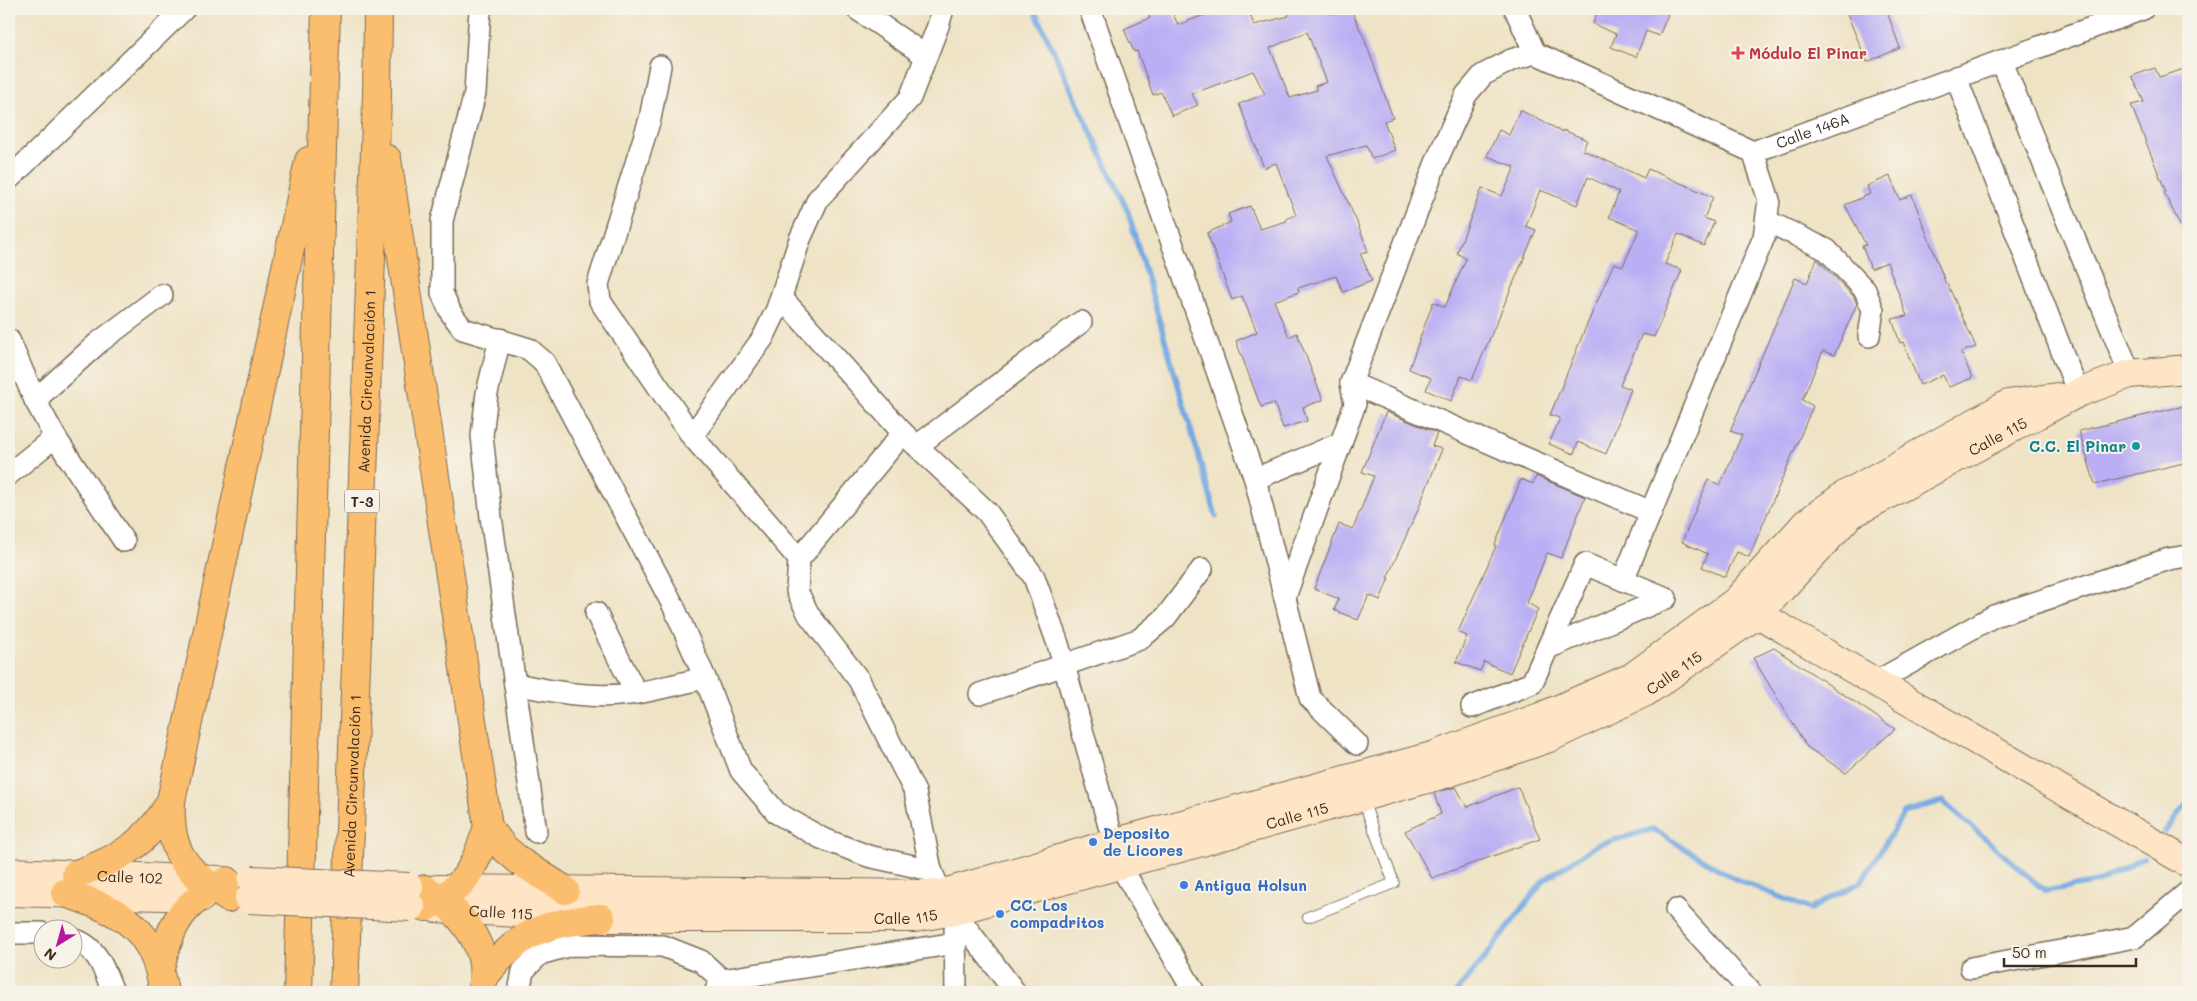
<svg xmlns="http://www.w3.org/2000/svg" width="2197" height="1001" font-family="Mali,sans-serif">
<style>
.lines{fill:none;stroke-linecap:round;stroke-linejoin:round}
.stream{stroke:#75aae2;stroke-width:5.5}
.building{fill:#baaff4;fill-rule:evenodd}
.lane-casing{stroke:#7a6b58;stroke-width:12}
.street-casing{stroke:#7a6b58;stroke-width:24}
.secondary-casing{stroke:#7a6b58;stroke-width:30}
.primary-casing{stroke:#7a6b58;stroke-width:30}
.lane{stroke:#fff;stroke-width:10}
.street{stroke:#fff;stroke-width:21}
.secondary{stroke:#fde5c5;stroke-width:28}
.primary{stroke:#fbbe6e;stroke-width:28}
.secondary-bridge-casing{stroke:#7a6b58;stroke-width:30;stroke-linecap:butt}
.secondary-bridge{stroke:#fde5c5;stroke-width:28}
.health-dot{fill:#e0444e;stroke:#f7f3e8;stroke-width:2}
.culture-dot{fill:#0f9aa8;stroke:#f7f3e8;stroke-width:2}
.shop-dot{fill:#3f7fe0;stroke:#f7f3e8;stroke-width:2}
.labels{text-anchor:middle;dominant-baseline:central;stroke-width:4;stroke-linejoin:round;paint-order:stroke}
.shield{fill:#f7f3e8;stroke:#73665b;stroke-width:1}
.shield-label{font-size:14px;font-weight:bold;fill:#3b2a1e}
.health-label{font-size:15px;font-weight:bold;fill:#be3a42;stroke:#f7f3e8;text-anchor:start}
.street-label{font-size:15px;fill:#3b2a1e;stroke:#f7f3e8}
.culture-label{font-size:15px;font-weight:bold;fill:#0d838f;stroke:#f7f3e8;text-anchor:end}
.shop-label{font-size:15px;font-weight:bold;fill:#366cbe;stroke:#f7f3e8;text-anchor:start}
</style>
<rect width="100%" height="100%" fill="#f7f3e8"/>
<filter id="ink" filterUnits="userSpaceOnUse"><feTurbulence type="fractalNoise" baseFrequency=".02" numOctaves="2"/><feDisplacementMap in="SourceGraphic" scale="10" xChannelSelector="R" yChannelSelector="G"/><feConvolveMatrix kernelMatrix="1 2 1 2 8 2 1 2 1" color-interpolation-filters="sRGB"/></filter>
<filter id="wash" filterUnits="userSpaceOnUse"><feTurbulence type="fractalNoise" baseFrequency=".0096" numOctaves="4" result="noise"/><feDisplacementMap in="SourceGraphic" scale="20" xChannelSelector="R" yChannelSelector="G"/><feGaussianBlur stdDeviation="1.12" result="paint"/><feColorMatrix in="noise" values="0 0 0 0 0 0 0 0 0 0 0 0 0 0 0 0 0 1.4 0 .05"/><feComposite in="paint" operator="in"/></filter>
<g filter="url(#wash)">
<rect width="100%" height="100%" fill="#efe3c5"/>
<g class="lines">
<!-- stream -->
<path class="stream" d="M1034 9 1128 212 1216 516
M2164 832 2188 803
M1456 992 1483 960 1544 880 1597 845 1653 829 1733 878 1810 909 1861 882 1904 813 1942 801 2045 891 2099 882 2144 858"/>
</g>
<g id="blocks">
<!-- building -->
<path class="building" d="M1147 9H1171L1178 25 1220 9H1248L1254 25 1289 16 1288 13 1296 9H1327L1329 14 1351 9 1364 38 1393 118 1384 121 1395 150 1372 159 1366 145 1327 156 1357 222 1368 251 1360 253 1372 281 1343 292 1336 276 1298 288 1299 292 1274 301 1289 337 1297 333 1323 400 1303 407 1307 421 1283 428 1274 403 1261 407 1236 341 1257 332 1242 296 1232 300 1207 233 1231 222 1228 214 1250 206 1260 229 1287 221 1286 219 1296 215 1276 163 1264 168 1239 104 1265 94 1253 71 1192 94 1198 105 1172 116 1161 92 1153 95 1137 51 1134 52 1124 29 1150 18ZM1307 32 1327 82 1315 86 1317 90 1290 98 1270 48Z
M1598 9H1657L1668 14 1659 36 1646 31 1636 57 1611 47 1616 34 1593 24Z
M1845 9H1886L1900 48 1867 62Z
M2155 68 2159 77 2184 69 2188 80V242L2164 192H2166L2131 105 2144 102 2132 76Z
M1520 110 1563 132V130L1587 140 1583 150 1644 178 1648 169 1713 197 1704 218 1714 222 1704 246 1678 234 1665 264 1682 270 1654 337 1642 334 1620 385 1631 389 1606 454 1578 442 1574 454 1549 444 1560 418 1550 415 1585 329 1614 263 1623 266 1639 230 1609 217 1619 192 1588 177 1577 205 1540 190 1526 226 1536 230 1472 380 1461 376 1451 401 1426 390 1431 378 1409 369 1433 302 1445 307 1466 259 1457 253 1482 188 1502 196 1515 167 1487 156 1499 130 1509 135Z
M1890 176 1900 200 1912 195 1946 284 1947 283 1976 347 1961 352 1972 378 1949 387 1943 375 1920 385 1903 342 1900 343 1892 319 1907 316 1887 262 1871 269 1862 246 1866 245 1845 205 1870 194 1867 186Z
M1817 259 1854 297 1857 304 1834 355 1823 351 1802 400 1813 406 1749 557 1737 552 1725 577 1702 567 1708 554 1682 542 1708 480 1720 485 1742 435 1730 431 1795 278 1807 283Z
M2188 405V462L2095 484 2079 431Z
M1386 412 1437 433 1432 446 1442 449 1417 512 1387 578H1389L1380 600 1369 595 1358 620 1334 610 1339 599 1314 589 1339 524 1353 529 1374 476 1362 472Z
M1536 476 1585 497 1561 558 1547 553 1527 603 1538 609 1510 673 1484 662 1480 671 1456 662 1467 636 1458 632 1496 546 1495 545 1521 479 1533 484Z
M1774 648 1895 729 1846 773 1807 747 1753 658Z
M1456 787 1467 807 1518 787 1540 839 1432 878 1405 831 1441 814 1434 793Z"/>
</g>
</g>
<g filter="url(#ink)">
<use href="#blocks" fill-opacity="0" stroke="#7a6b58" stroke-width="1"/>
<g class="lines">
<defs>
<path id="lane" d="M1308 917 1394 883 1362 798"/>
<g id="street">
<path d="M480 9 475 93 442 221V293L451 313 463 329 529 349 544 362 673 605 705 678 741 771 777 813 821 838 868 856 931 870"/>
<path d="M857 9 926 56"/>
<path d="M1090 9 1255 479 1310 698 1357 744"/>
<path id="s1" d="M1515 9 1535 53 1753 152 2143 9"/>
<path d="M2002 62 2130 374"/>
<path d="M660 66 650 119 598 284 600 301 692 436 799 559"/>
<path d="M1956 77 2078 393"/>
<path d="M9 179 184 9"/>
<path d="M1767 221 1827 250 1865 290 1873 310 1869 336"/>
<path d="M781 297 903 433 987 512 1034 577 1058 644 1120 865 1194 992"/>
<path d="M500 339 487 393 482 436 491 517 536 832"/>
<path d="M9 340 35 400 55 437 9 474"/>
<path d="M1351 383 1651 512"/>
<path d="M35 400 98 343 162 295"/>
<path d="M903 433 799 559 797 591 809 615 859 680 915 792 931 870 941 894 1015 992"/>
<path d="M692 436 763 338 777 309 800 239 818 199 910 98 938 26 943 9"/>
<path d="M55 437 124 541"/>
<path d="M917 446 1081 322"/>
<path d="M1255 479 1341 443"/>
<path d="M1623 580 1764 237 1769 200 1753 152"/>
<path d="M1285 597 1355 404 1351 383 1437 160 1466 95 1483 75 1511 60 1535 53"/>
<path d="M596 613 636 693"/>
<path d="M1876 682 1994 616 2169 559 2188 556"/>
<path d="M515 684C555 692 596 700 637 693 660 689 682 683 705 678"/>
<path d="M980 694 1140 639 1165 618 1202 569"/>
<path d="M1472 707 1532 683 1585 564 1666 598 1548 648"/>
<path d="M1676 910 1750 991"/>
<path d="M955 929 956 992"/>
<path d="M9 933H42"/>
<path d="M72 939C97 945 105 971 113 992"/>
<path d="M1971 968 2135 937 2188 892"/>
<path d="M519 992 523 971 540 954 572 945 663 946 701 961 722 980"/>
<path d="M715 992 722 980 956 943"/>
</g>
<g id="secondary">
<path d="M1744 606 2188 863"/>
<path id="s2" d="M9 872 218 880"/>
<path d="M437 889 941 894 1113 843 1432 756 1540 717 1632 677 1736 601 1806 523 1843 496 2008 404 2057 397"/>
<path d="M9 892 202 897"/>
<path id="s3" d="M435 908 601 918H914L954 911 1445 774 1549 738 1646 692 1758 614 1850 515 2078 393 2130 374 2188 369"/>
</g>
<g id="primary">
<path d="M387 159 488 827 504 848 522 863 565 890"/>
<path d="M76 874C119 859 148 843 171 801"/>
<path d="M425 889C460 910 491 946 482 988"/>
<path d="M65 893C124 912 153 927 164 992"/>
<path d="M228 898C186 871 168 854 171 801L309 161"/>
<path d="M426 907C467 888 474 867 488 827"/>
<path d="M160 969C171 922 182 903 227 881"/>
<path d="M484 977C520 931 544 923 601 918"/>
<path d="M298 992 326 9"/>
<path id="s4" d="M344 992 377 95 378 9"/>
</g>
</defs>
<!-- lane casing -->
<use href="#lane" class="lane-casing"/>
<!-- street casing -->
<use href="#street" class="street-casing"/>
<!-- secondary casing -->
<use href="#secondary" class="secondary-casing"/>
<!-- primary casing -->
<use href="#primary" class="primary-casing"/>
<!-- lane -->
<use href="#lane" class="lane"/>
<!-- street -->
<use href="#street" class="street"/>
<!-- secondary -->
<use href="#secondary" class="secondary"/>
<!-- primary -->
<use href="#primary" class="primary"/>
<defs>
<path id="secondary-bridge" d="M252 880 409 887
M249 899 411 907"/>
</defs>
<!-- secondary-bridge casing -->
<use href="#secondary-bridge" class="secondary-bridge-casing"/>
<!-- secondary-bridge -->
<use href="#secondary-bridge" class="secondary-bridge"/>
</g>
</g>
<!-- markers -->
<path class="health-dot" d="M1735.5 45.5h5v5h5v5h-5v5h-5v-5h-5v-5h5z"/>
<circle class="culture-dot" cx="2136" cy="446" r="5"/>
<g class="shop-dot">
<circle cx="1093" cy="842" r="5"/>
<circle cx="1184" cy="885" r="5"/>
<circle cx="1000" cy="914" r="5"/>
</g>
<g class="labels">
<!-- shield labels -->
<rect class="shield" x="344.5" y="489.5" width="35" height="23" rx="4"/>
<g class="shield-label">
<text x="362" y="501">T-3</text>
</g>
<!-- health labels -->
<g class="health-label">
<text x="1749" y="53">Módulo El Pinar</text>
</g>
<!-- street labels -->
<g class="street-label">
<text stroke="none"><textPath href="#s1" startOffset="351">Calle 146A</textPath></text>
<text stroke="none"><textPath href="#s4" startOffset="611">Avenida Circunvalación 1</textPath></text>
<text stroke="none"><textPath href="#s3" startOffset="1686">Calle 115</textPath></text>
<text stroke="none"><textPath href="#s3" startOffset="1281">Calle 115</textPath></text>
<text stroke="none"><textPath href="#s4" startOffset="206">Avenida Circunvalación 1</textPath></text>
<text stroke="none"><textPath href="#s3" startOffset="876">Calle 115</textPath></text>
<text stroke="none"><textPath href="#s2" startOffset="121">Calle 102</textPath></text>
<text stroke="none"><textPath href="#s3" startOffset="66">Calle 115</textPath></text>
<text stroke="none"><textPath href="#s3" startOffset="471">Calle 115</textPath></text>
</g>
<!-- culture labels -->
<g class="culture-label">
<text x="2126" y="446">C.C. El Pinar</text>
</g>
<!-- shop labels -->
<g class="shop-label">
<text x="1103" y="833">Deposito<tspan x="1103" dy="17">de Licores</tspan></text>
<text x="1194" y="885">Antigua Holsun</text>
<text x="1010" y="905">CC. Los<tspan x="1010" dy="17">compadritos</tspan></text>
</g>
</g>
<!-- margin -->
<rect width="2197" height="1001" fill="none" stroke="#f7f3e8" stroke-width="30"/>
<!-- north arrow -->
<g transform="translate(58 944) rotate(217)"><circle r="24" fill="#f7f3e8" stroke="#aca397"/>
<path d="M0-4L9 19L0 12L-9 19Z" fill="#b5179e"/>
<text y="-8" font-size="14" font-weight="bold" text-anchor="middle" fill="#3b2a1e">N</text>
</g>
<!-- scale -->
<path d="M2004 958v8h132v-8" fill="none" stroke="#3b2a1e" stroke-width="2.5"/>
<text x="2012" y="958" font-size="15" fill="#3b2a1e" stroke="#f7f3e8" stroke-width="4" paint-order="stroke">50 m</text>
</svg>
